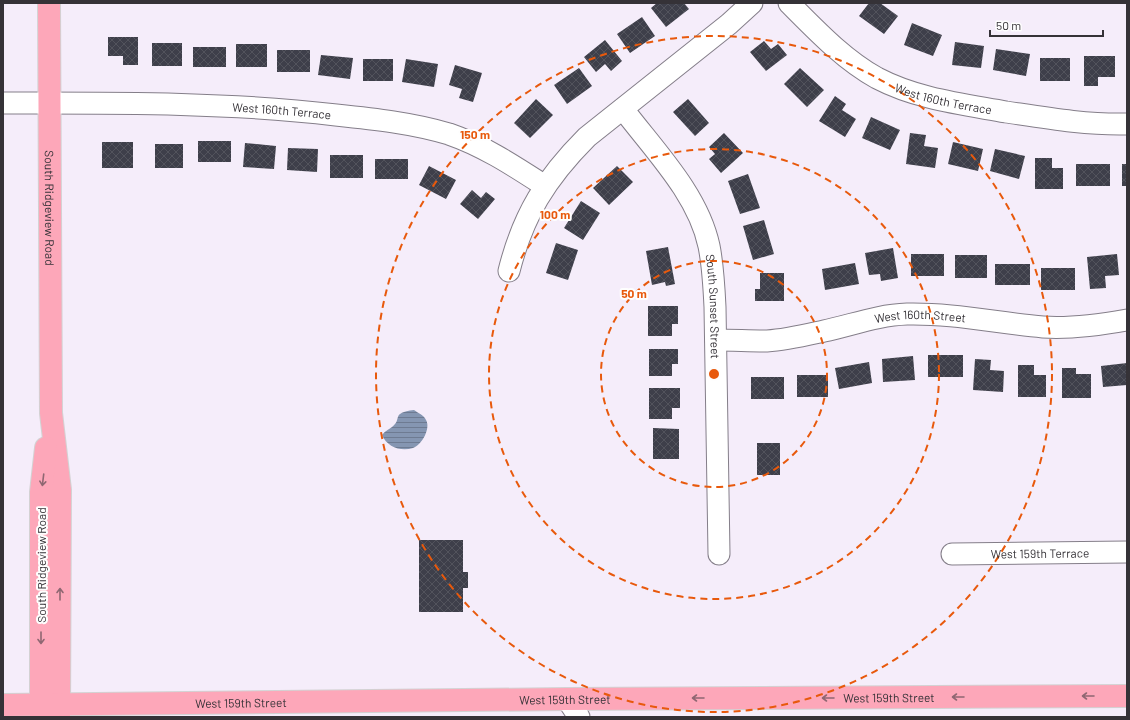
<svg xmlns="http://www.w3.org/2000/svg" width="1130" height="720" font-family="Barlow,sans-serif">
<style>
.water{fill:url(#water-rules)}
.building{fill:url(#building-cross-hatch)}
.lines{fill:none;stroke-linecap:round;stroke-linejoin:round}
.minor-casing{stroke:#847e89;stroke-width:23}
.major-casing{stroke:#d3d2d3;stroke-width:24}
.minor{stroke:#fff;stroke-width:21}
.major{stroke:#fda7b9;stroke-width:22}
.oneway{stroke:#8f6772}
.ring{fill:none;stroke:#e8590c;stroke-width:2;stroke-dasharray:7 5}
.labels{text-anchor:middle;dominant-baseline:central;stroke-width:4;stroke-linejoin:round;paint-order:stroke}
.street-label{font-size:12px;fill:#353237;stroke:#fefefe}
.centre{fill:#e8590c;stroke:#fefefe;stroke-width:2}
.ring-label{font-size:12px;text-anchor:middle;font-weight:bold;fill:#e8590c;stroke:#fefefe;stroke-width:4;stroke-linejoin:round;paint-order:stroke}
</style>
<defs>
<pattern id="water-rules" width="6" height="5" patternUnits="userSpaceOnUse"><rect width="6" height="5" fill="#8596b2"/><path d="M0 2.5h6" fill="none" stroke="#6e7b92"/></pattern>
<pattern id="building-cross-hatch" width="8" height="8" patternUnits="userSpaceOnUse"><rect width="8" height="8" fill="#3e3f4a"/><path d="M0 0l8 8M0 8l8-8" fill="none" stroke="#52535c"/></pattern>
</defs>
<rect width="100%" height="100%" fill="#f5edfa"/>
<!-- water -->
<path class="water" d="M414 410C418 413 424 415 426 420 431 428 422 445 413 448 401 452 387 447 382 435 385 431 388 430 392 427 403 419 390 413 414 410Z"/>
<!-- building -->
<path class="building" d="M657 3H684L689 9 666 27 651 8Z
M869 3H880L898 16 884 34 859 16Z
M642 17 655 36 630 53 617 34Z
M912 23 942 35 933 56 904 45Z
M108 37H138V65H123V56H108Z
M605 40 622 61 611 71 605 64 596 72 584 57Z
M764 41 771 49 778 44 787 55 766 71 750 52Z
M955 42 984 46 981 68 952 65Z
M152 43H182V66H152Z
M236 44H267V67H236Z
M193 47H226V67H193Z
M996 49 1030 54 1026 76 993 70Z
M277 50H310V72H277Z
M321 55 353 58 350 79 318 75Z
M1084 56H1115V77H1098V86H1084Z
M1040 58H1070V81H1040Z
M363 59H393V81H363Z
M406 59 438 64 434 87 402 82Z
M455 65 482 73 473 102 459 98 462 89 449 85Z
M579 68 592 86 567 104 554 85Z
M800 68 824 90 807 107 784 84Z
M835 96 846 104 842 110 856 119 845 137 819 121Z
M536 99 553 115 530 138 514 123Z
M688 99 709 123 695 136 673 112Z
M871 117 900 130 890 150 862 138Z
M724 133 743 153 721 173 709 159 715 154 709 147Z
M910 133 926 135 924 146 938 148 935 168 906 164Z
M198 141H231V162H198Z
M102 142H133V168H102Z
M953 142 983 149 978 171 948 164Z
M245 143 276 146 274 169 243 167Z
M155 144H183V168H155Z
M288 148 318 149 317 172 287 170Z
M995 149 1025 156 1019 179 990 171Z
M330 155H363V178H330Z
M1035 158H1052V168H1063V189H1035Z
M375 159H408V179H375Z
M1076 164H1110V186H1076Z
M1122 164H1127V186H1122Z
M429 166 456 180 446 199 419 185Z
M617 166 633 182 609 205 593 188Z
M748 174 760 208 740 214 728 181Z
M472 190 481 198 486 192 495 199 478 219 460 204Z
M581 201 600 213 583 240 564 228Z
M764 220 774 254 753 260 743 226Z
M556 243 578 250 568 280 546 273Z
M668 247 675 284 666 286 665 282 652 285 646 251Z
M893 248 898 278 881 281 880 274 869 275 865 253Z
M911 254H944V276H911Z
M1117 254 1119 275 1105 276 1106 288 1090 289 1087 257Z
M955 255H987V278H955Z
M855 263 859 284 825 290 822 269Z
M995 264H1030V285H995Z
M1041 268H1075V290H1041Z
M760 273H784V301H755V289H760Z
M648 306H678V324H672V336H648Z
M649 349H678V364H672V376H649Z
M928 355H963V377H928Z
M913 356 915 380 883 382 882 359Z
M975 359 991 360 990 370 1004 371 1003 392 973 390Z
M869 362 872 383 839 389 835 368Z
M1127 363V385L1103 387 1101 366Z
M1018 365H1034V375H1046V397H1018Z
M1062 368H1076V374H1091V398H1062Z
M797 375H828V397H797Z
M751 377H784V399H751Z
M649 388H680V408H672V419H649Z
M653 428 679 429V459H653Z
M757 443H780V475H757Z
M419 540H463V572H468V588H463V612H419Z"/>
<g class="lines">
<defs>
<g id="minor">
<path id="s1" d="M789 3C816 30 843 59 877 78 917 99 962 104 1006 112 1046 118 1086 125 1127 124"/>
<path id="s2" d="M3 103C114 103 226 102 336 115 374 119 412 123 449 134 484 146 514 166 545 186"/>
<path id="s3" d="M623 109C654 150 698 194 709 246 713 266 714 286 715 307L719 554"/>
<path d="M509 271C523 215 546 178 587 137L729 24 752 3"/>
<path id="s4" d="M716 340C733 340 750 341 767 341 786 340 806 335 824 331 852 325 878 315 907 314 953 313 997 323 1043 327 1071 329 1099 325 1127 320"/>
<path id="s5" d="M952 554 1127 552"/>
<path d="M567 699 579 717"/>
</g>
<g id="major">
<path id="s6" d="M49 3 51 413 60 490 59 717"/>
<path id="s7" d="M3 705 567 699 1127 696"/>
<path d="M41 717V492L46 448"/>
</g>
</defs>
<!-- minor casing -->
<use href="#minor" class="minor-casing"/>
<!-- major casing -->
<use href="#major" class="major-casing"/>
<!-- minor -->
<use href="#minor" class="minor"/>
<!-- major -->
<use href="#major" class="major"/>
</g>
<!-- one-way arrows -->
<defs><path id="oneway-shaft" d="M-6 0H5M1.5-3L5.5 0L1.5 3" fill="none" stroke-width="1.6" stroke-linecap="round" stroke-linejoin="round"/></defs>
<g class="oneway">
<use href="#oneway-shaft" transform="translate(43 480) rotate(97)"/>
<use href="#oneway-shaft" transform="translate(60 594) rotate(-90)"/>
<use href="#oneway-shaft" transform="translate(41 638) rotate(90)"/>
<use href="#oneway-shaft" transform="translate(1088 696) rotate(180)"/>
<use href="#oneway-shaft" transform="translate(958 697) rotate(180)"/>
<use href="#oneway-shaft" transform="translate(698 698) rotate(180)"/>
<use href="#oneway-shaft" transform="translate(828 698) rotate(180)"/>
</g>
<!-- distance rings -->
<g class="ring">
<circle cx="714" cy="374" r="113"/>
<circle cx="714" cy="374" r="225"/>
<circle cx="714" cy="374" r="338"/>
</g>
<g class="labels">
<!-- street labels -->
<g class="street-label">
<text stroke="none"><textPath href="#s1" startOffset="186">West 160th Terrace</textPath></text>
<text stroke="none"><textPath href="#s2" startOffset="279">West 160th Terrace</textPath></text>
<text stroke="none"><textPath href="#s6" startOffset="205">South Ridgeview Road</textPath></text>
<text stroke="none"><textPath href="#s3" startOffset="224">South Sunset Street</textPath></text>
<text stroke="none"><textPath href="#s4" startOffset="207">West 160th Street</textPath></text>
<text stroke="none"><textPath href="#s5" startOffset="88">West 159th Terrace</textPath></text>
<text transform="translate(41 565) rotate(-90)">South Ridgeview Road</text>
<text stroke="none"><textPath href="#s7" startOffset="886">West 159th Street</textPath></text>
<text stroke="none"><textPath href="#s7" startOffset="562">West 159th Street</textPath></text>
<text stroke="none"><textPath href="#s7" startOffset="238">West 159th Street</textPath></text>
</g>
</g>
<circle cx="714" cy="374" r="6" class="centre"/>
<g class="ring-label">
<text x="475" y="139">150 m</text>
<text x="555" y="219">100 m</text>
<text x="634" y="298">50 m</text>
</g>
<!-- border -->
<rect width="1130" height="720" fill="none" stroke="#353237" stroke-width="8"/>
<!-- scale -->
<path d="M990 30v6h113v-6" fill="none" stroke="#353237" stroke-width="2"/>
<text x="996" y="30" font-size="12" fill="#353237" stroke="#fefefe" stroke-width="3" paint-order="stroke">50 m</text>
</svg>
